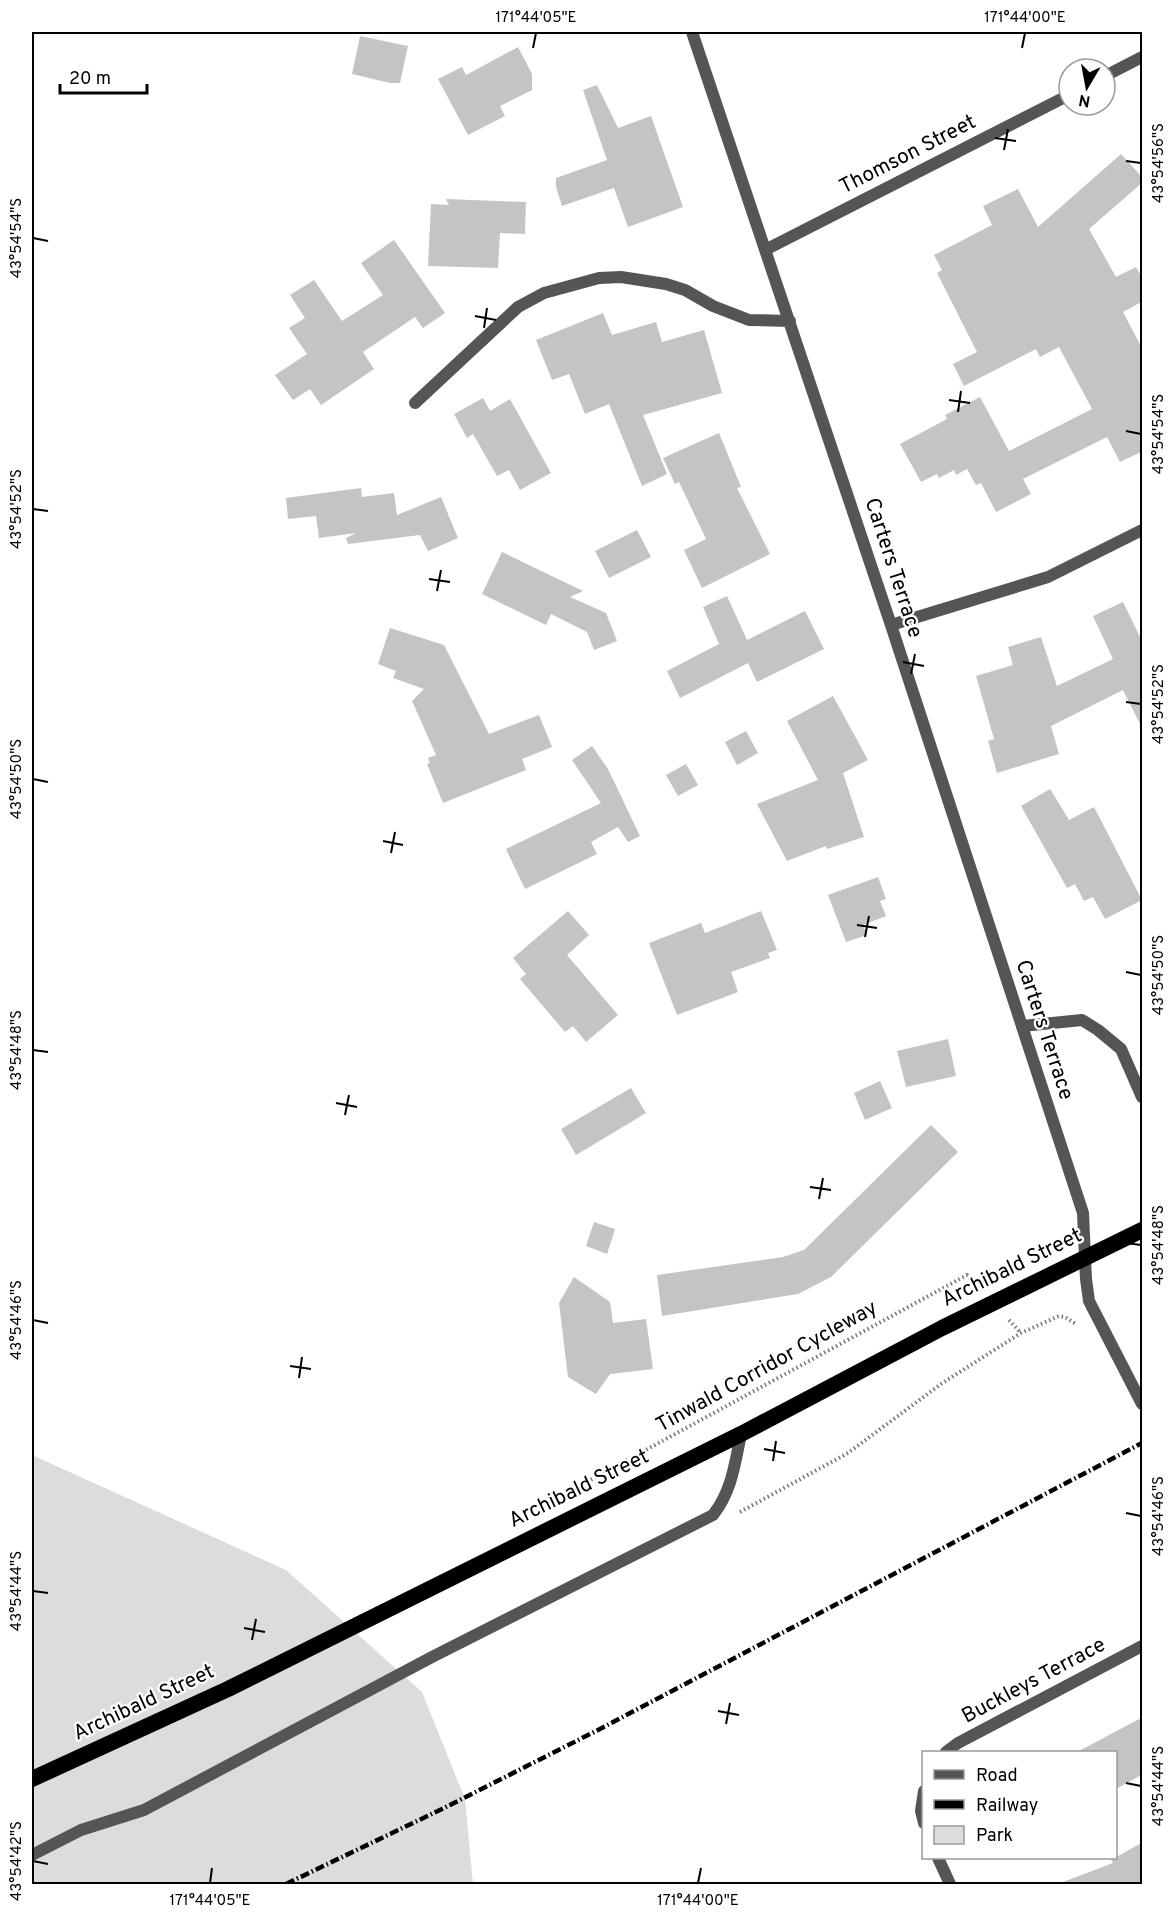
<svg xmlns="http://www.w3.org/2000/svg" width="1174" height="1916" font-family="Overpass,sans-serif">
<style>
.green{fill:#dcdcdc}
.building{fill:#c4c4c4}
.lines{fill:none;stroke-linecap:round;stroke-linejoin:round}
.path{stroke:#777;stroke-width:4;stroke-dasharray:1.5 3;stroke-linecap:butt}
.service{stroke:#555;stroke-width:12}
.minor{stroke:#555;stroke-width:12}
.trunk{stroke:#000;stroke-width:16}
.rail{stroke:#000;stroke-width:4.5;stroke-dasharray:9 3 1.5 3;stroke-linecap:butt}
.ticks{fill:none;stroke:#000;stroke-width:2}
.labels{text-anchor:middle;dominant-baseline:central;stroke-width:4.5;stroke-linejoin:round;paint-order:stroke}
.street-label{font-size:21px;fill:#000;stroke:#fff}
.neatline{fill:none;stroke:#000;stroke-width:2}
.ticks-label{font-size:15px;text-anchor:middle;fill:#000}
</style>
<rect width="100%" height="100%" fill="#fff"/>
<!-- green -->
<path class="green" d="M32 1455 286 1570 422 1692 465 1799 473 1884H32Z"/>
<!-- building -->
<path class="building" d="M360 36 408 46 400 83H390L352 74Z
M518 47 532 74V90L500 106 505 116 468 135 438 79 462 67 466 75Z
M597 85 618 128 651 116 683 207 628 227 614 188 562 206 556 187V178L607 160 583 90Z
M1121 154 1143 178V182L1089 229 1116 277 1136 267 1143 279V301L1123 312 1143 350V451L1120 462 1107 437 1023 479 1031 494 996 512 981 483 976 485 967 469 956 475 954 470 939 478 937 474 921 482 900 444 947 419 945 415 980 397 1009 451 1092 409 1059 347 1040 357 1036 349 964 386 953 364 977 352 937 273 942 270 934 255 992 225 983 206 1018 189 1038 227Z
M446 199 526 202 525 234 500 233 498 268 428 266 431 204 449 205Z
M394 240 445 313 423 328 415 317 363 352 374 369 321 405 310 389 293 400 275 375 307 354 289 328 305 318 290 295 314 280 342 321 383 295 361 263Z
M603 313 612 335 656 322 662 342 704 330 722 393 643 415 667 474 642 486 609 404 585 414 569 374 552 380 536 340Z
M483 398 490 411 510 399 551 473 520 490 509 470 497 476 473 434 467 438 454 414Z
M719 433 741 487 737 488 770 554 702 588 684 550 706 539 679 482 675 484 663 458Z
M361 488 362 497 394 493 397 515 441 497 458 538 428 551 420 535 348 544 346 538 356 533 319 538 316 516 288 519 286 498Z
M637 530 651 557 609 578 595 551Z
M502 552 583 591 570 597 606 613 617 641 594 650 587 632 551 614 546 625 482 594Z
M727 596 747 640 805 611 824 649 757 682 748 663 680 698 667 671 719 644 703 607Z
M1123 602 1143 643V730L1123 690 1051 726 1059 754 997 773 988 741 994 739 976 676 1013 665 1008 647 1041 637 1057 686 1113 659 1093 616Z
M390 628 444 645 489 734 539 715 552 747 522 759 526 770 443 803 427 764 430 763 428 758 436 755 412 701 424 689 393 678 396 671 378 664Z
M833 696 868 760 843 773 864 837 827 849 826 846 787 861 757 804 818 780 787 721Z
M746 731 758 753 737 765 725 742Z
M592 746 608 769 640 836 628 842 618 827 591 842 597 854 525 889 506 849 601 803 572 760Z
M686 764 698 785 678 796 666 775Z
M1050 789 1069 820 1094 807 1142 900 1105 919 1093 897 1084 901 1075 884 1067 888 1021 806Z
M878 877 886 899 880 901 886 916 863 925 867 935 846 942 828 895Z
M568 911 589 935 567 955 618 1015 586 1042 573 1026 565 1032 520 979 526 974 513 958Z
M761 911 777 950 768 953 770 958 731 972 738 992 677 1015 649 943 701 923 705 933Z
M948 1039 956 1076 906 1087 897 1051Z
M880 1081 892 1108 865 1120 854 1093Z
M631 1088 646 1113 576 1155 561 1129Z
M931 1125 958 1152 831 1277 798 1294 662 1316 657 1275 783 1257 804 1250Z
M594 1222 615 1229 607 1254 586 1246Z
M574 1277 610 1302 613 1323 646 1319 653 1369 610 1374 596 1394 568 1377 559 1303Z
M1143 1717V1774L1116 1789V1752H1077Z
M1143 1842V1884H1063V1882L1113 1863 1111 1860Z"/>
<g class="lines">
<!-- path -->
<path class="path" d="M1009 1320 1021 1333
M587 1482 967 1275 978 1287
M740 1512 848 1453 941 1384 1021 1333 1059 1316 1065 1317 1076 1324"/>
<!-- service -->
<path class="service" d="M1022 1026 1082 1020 1098 1030 1121 1049 1142 1097
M32 1855 81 1830 144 1810 432 1657 713 1515C732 1491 735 1463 741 1434"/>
<!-- minor -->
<path class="minor" d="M692 32 891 625 1083 1213 1086 1279 1089 1301 1142 1404
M1105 76 1142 57
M765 250 1069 95
M415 403 518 307 544 293 599 278 621 277 666 284 685 290 713 306 749 320 790 321
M891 625 1048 577 1142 530
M946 1752 958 1743 1142 1646
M924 1791 921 1811 924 1823
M938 1858 950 1884"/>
<!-- trunk -->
<path class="trunk" d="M32 1779 228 1689 741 1434 942 1328 1142 1230"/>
<!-- rail -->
<path class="rail" d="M286 1884 442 1809 598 1730 1142 1443"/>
</g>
<!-- ticks -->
<path class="ticks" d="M533 48 536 33M1022 48 1025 33M995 138 1016 141M1004 150 1008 129M1126 161 1141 163M33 238 48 241M475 316 496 320M484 328 487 308M949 400 970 403M958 412 961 391M1126 431 1141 434M33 509 48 511M429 579 450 582M437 591 441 570M903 662 924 666M911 674 915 654M1126 702 1141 704M33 779 48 782M383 841 403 845M391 853 395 832M857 925 877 928M865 937 869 916M1126 972 1141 975M33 1050 48 1052M336 1103 357 1107M345 1115 349 1095M810 1187 831 1190M819 1199 823 1178M1126 1243 1141 1245M33 1320 48 1323M290 1366 311 1369M299 1378 302 1357M764 1449 785 1453M773 1461 776 1441M1126 1513 1141 1516M33 1591 48 1593M244 1628 265 1632M252 1640 256 1619M718 1711 739 1715M726 1724 730 1703M1126 1783 1141 1786M33 1861 48 1864M210 1883 212 1868M698 1883 701 1868"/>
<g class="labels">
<!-- street labels -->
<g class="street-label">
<text transform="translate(908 155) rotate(-27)">Thomson Street</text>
<text transform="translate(893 568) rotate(72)">Carters Terrace</text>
<text transform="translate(1044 1030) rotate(72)">Carters Terrace</text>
<text transform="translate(1012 1268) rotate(-26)">Archibald Street</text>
<text transform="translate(767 1367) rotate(-29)">Tinwald Corridor Cycleway</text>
<text transform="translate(579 1489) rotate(-26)">Archibald Street</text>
<text transform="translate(1034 1681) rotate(-28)">Buckleys Terrace</text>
<text transform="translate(144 1703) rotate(-25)">Archibald Street</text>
</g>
</g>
<!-- border -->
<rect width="1174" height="1916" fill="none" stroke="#ffffff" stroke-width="66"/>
<!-- legend -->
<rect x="922" y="1751" width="195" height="108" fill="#ffffff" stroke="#999999" stroke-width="1.5"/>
<rect x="934" y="1770" width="30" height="9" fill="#555555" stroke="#999999" stroke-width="1.5"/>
<text x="976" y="1781" font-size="18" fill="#000000">Road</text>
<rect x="934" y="1800" width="30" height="9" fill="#000000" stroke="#999999" stroke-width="1.5"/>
<text x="976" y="1811" font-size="18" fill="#000000">Railway</text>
<rect x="934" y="1826" width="30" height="18" fill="#dcdcdc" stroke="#999999" stroke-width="1.5"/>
<text x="976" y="1841" font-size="18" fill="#000000">Park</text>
<!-- north arrow -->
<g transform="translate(1087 87) rotate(190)"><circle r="28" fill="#ffffff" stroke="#999999" stroke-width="1.5"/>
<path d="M0-4.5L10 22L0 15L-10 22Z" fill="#000000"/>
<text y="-9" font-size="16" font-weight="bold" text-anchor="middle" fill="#000000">N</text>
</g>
<!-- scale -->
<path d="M60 84v9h87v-9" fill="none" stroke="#000000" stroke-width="3"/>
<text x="69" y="84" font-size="18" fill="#000000" stroke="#ffffff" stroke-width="4.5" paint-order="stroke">20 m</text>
<rect x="33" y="33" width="1108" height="1850" class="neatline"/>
<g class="ticks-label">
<text x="536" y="22">171°44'05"E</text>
<text x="1025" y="22">171°44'00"E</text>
<text transform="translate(1158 163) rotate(-90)" y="5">43°54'56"S</text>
<text transform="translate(16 238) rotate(-90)" y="5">43°54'54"S</text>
<text transform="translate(1158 434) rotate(-90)" y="5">43°54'54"S</text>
<text transform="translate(16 509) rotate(-90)" y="5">43°54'52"S</text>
<text transform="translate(1158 704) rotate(-90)" y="5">43°54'52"S</text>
<text transform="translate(16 779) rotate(-90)" y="5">43°54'50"S</text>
<text transform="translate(1158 975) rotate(-90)" y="5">43°54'50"S</text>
<text transform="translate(16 1050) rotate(-90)" y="5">43°54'48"S</text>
<text transform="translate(1158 1245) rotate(-90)" y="5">43°54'48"S</text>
<text transform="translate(16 1320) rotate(-90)" y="5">43°54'46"S</text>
<text transform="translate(1158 1516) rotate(-90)" y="5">43°54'46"S</text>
<text transform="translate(16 1591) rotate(-90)" y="5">43°54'44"S</text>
<text transform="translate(1158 1786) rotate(-90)" y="5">43°54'44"S</text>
<text transform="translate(16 1861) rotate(-90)" y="5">43°54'42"S</text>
<text x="210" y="1905">171°44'05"E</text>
<text x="698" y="1905">171°44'00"E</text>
</g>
</svg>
